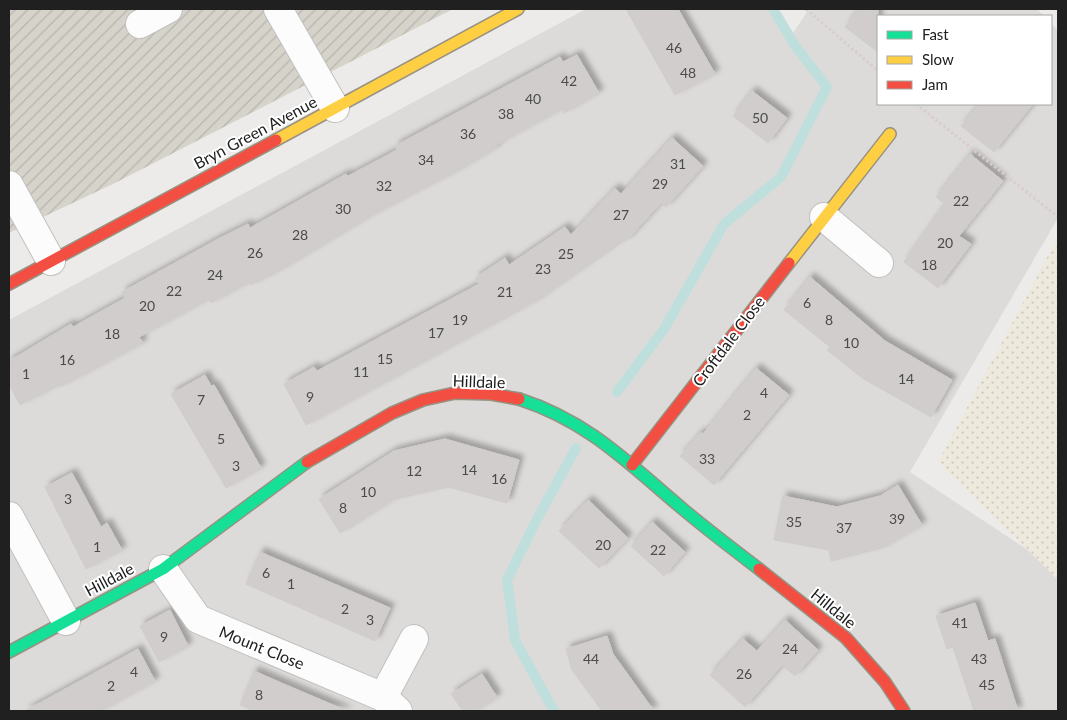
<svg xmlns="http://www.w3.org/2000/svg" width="1067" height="720" font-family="Lato,sans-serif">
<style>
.built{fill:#dcdbda}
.construction{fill:url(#construction-furrows)}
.farmland{fill:url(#farmland-dots)}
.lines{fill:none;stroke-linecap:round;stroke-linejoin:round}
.stream{stroke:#bedfdc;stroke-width:10}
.building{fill:#d0cdcc;stroke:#d0ccca;filter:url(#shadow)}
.street-casing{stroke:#c1c0bf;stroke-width:30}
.fast-casing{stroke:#979282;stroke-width:14}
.slow-casing{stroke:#979282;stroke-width:14}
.jam-casing{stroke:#979282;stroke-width:14}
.path{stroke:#daccce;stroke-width:3;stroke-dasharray:2.5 2.5;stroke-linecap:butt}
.street{stroke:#fcfcfc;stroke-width:28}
.fast{stroke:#16e098;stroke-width:11}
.slow{stroke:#ffcf43;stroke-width:11}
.jam{stroke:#f24e42;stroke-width:11}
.labels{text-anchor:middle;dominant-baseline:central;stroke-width:4;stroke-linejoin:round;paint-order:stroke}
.number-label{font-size:14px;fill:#4c4b4b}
.street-label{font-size:16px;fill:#202020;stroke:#fff}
</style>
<defs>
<pattern id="construction-furrows" width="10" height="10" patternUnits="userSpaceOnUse" patternTransform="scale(1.25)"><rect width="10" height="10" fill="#d6d3cb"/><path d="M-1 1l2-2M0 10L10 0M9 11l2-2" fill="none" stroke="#b7b5ae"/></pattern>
<pattern id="farmland-dots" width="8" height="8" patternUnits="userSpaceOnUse" patternTransform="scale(1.25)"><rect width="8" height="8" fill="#ede9dd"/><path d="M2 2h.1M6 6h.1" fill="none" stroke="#cbc8bd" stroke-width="1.8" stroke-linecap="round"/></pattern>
<filter id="shadow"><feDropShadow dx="4.5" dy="-4.5" stdDeviation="2.5" flood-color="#0004"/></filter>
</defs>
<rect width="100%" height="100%" fill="#edebe9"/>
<!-- built -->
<path class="built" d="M586 9H778L793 33 809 9H1037L1044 16H878V104H1051V23L1058 31V218L910 472 1058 570V711H9V320Z"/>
<!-- construction -->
<path class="construction" d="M9 9H453L113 184 9 233Z"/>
<!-- farmland -->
<path class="farmland" d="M1058 237V580L938 462Z"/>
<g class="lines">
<!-- stream -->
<path class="stream" d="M617 392 664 329 724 224 781 177 827 87 796 47 773 9
M554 711 515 640 507 580 537 519 576 448"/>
</g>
<!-- building -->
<path class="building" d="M626 9H678L715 74 675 95Z
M859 9H878V52L845 27Z
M577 55 599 93 564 113 562 109 496 145 497 147 457 171 369 217 284 268 251 285 249 282 211 303 209 299 139 337 143 343 60 387 59 385 20 405 9 384V361L71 324 73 327 125 298 122 292 218 239 248 224 250 228 346 174 348 176 397 150 395 146 560 57 563 62Z
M752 91 787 118 768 143 733 116Z
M979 104H1033L994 152 961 126Z
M672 138 703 166 666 207 661 203 626 241 624 239 534 302 306 425 284 384 314 367 317 371 479 284 475 278 505 258 509 265 565 227 571 235 615 188 621 194Z
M970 154 1003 181 959 236 971 244 938 288 904 262 945 204 936 197Z
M810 277 885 341 952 380 931 417 862 378 827 350 830 347 784 310Z
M756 368 789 395 714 485 680 456 701 432 703 434Z
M205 375 211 386 214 385 261 468 226 488 171 394Z
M445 439 519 460 507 503 448 487 392 500 340 533 319 499 394 451Z
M72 473 101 527 107 523 122 550 86 569 45 487Z
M898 485 922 525 882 548 831 561 829 550 774 540 783 496 837 507 880 496Z
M588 500 628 538 599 568 559 531Z
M652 522 685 552 664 576 631 546Z
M260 552 390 608 375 641 246 584Z
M975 603 988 641 995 639 1018 711H974L953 647 947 649 936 616Z
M170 610 188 646 159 662 140 626Z
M785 620 818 650 795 676 782 665 745 707 710 675 743 639 757 651Z
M607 636 613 654 654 711H602L572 670 566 649Z
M138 649 155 681 101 711H25Z
M254 671 279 682 347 711H254L240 705Z
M482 674 497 697 475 711H463L451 694Z"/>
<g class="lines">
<defs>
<path id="street" d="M278 9 335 108
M140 24 168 9
M9 185 51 261
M824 217 879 263
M9 516 66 621
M163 569 198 619 383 697 398 711
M383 697 414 639"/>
<path id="fast" d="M519 399C590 422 629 464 684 510 709 531 734 550 759 569
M9 652 163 569 307 462"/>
<path id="slow" d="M276 140 518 9
M789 263 890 134"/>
<path id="jam" d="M9 284 276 140
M307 462 392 413 423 400 455 393 491 394 519 399
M632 465 789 263
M759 569 846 638 885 682 904 711"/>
</defs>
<!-- street casing -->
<use href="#street" class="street-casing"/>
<!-- fast casing -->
<use href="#fast" class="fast-casing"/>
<!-- slow casing -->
<use href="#slow" class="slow-casing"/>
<!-- jam casing -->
<use href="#jam" class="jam-casing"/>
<!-- path -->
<path class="path" d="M806 9 878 71
M916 104 1058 217"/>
<!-- street -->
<use href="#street" class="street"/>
<!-- fast -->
<use href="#fast" class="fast"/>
<!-- slow -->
<use href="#slow" class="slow"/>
<!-- jam -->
<use href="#jam" class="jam"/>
</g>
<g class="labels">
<!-- number labels -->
<g class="number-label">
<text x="674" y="47">46</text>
<text x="688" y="72">48</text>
<text x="569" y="80">42</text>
<text x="533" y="98">40</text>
<text x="506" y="113">38</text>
<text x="760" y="117">50</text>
<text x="468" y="133">36</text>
<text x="426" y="159">34</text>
<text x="678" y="163">31</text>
<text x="660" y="183">29</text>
<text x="384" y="185">32</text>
<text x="961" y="200">22</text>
<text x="343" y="208">30</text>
<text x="621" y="214">27</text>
<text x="300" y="234">28</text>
<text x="945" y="242">20</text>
<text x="255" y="252">26</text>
<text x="566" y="253">25</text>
<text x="929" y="264">18</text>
<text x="543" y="268">23</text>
<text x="215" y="274">24</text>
<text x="174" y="290">22</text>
<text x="505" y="291">21</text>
<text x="807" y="302">6</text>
<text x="147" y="305">20</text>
<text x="460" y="319">19</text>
<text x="829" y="319">8</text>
<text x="436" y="332">17</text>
<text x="112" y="333">18</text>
<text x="851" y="342">10</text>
<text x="385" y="358">15</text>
<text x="67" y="359">16</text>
<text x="361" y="371">11</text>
<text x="26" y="373">1</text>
<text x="906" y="378">14</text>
<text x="764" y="392">4</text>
<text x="310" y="396">9</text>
<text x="201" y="399">7</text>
<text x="747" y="414">2</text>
<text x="221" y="438">5</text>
<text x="707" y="458">33</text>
<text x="236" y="465">3</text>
<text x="469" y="469">14</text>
<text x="414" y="470">12</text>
<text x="499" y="478">16</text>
<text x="368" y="491">10</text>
<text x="68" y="498">3</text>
<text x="343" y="507">8</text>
<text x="897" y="518">39</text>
<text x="794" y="521">35</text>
<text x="844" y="527">37</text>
<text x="603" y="544">20</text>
<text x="97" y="546">1</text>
<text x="658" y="549">22</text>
<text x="266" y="572">6</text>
<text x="291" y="583">1</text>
<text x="345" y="608">2</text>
<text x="370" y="619">3</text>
<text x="960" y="622">41</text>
<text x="164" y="636">9</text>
<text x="790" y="648">24</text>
<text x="591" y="658">44</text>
<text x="979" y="658">43</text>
<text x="134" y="671">4</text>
<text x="744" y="673">26</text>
<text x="987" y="684">45</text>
<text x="111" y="685">2</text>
<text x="259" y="694">8</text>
</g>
<!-- street labels -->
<g class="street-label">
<text transform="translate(255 132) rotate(-28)">Bryn Green Avenue</text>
<text transform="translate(728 341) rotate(-53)">Croftdale Close</text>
<text transform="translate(479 381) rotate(2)">Hilldale</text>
<text transform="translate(109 579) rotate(-28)">Hilldale</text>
<text transform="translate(834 608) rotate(39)">Hilldale</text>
<text transform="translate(262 647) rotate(22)">Mount Close</text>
</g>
</g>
<!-- border -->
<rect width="1067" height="720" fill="none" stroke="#202020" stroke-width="20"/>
<!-- legend -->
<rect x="877" y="15" width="175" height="90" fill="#ffffff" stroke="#a6a6a6"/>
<rect x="887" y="31" width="25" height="8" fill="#16e098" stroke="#a6a6a6"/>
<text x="922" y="40" font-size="15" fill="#202020">Fast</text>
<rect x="887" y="56" width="25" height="8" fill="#ffcf43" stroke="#a6a6a6"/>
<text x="922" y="65" font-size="15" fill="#202020">Slow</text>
<rect x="887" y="81" width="25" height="8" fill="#f24e42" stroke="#a6a6a6"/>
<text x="922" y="90" font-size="15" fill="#202020">Jam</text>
</svg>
